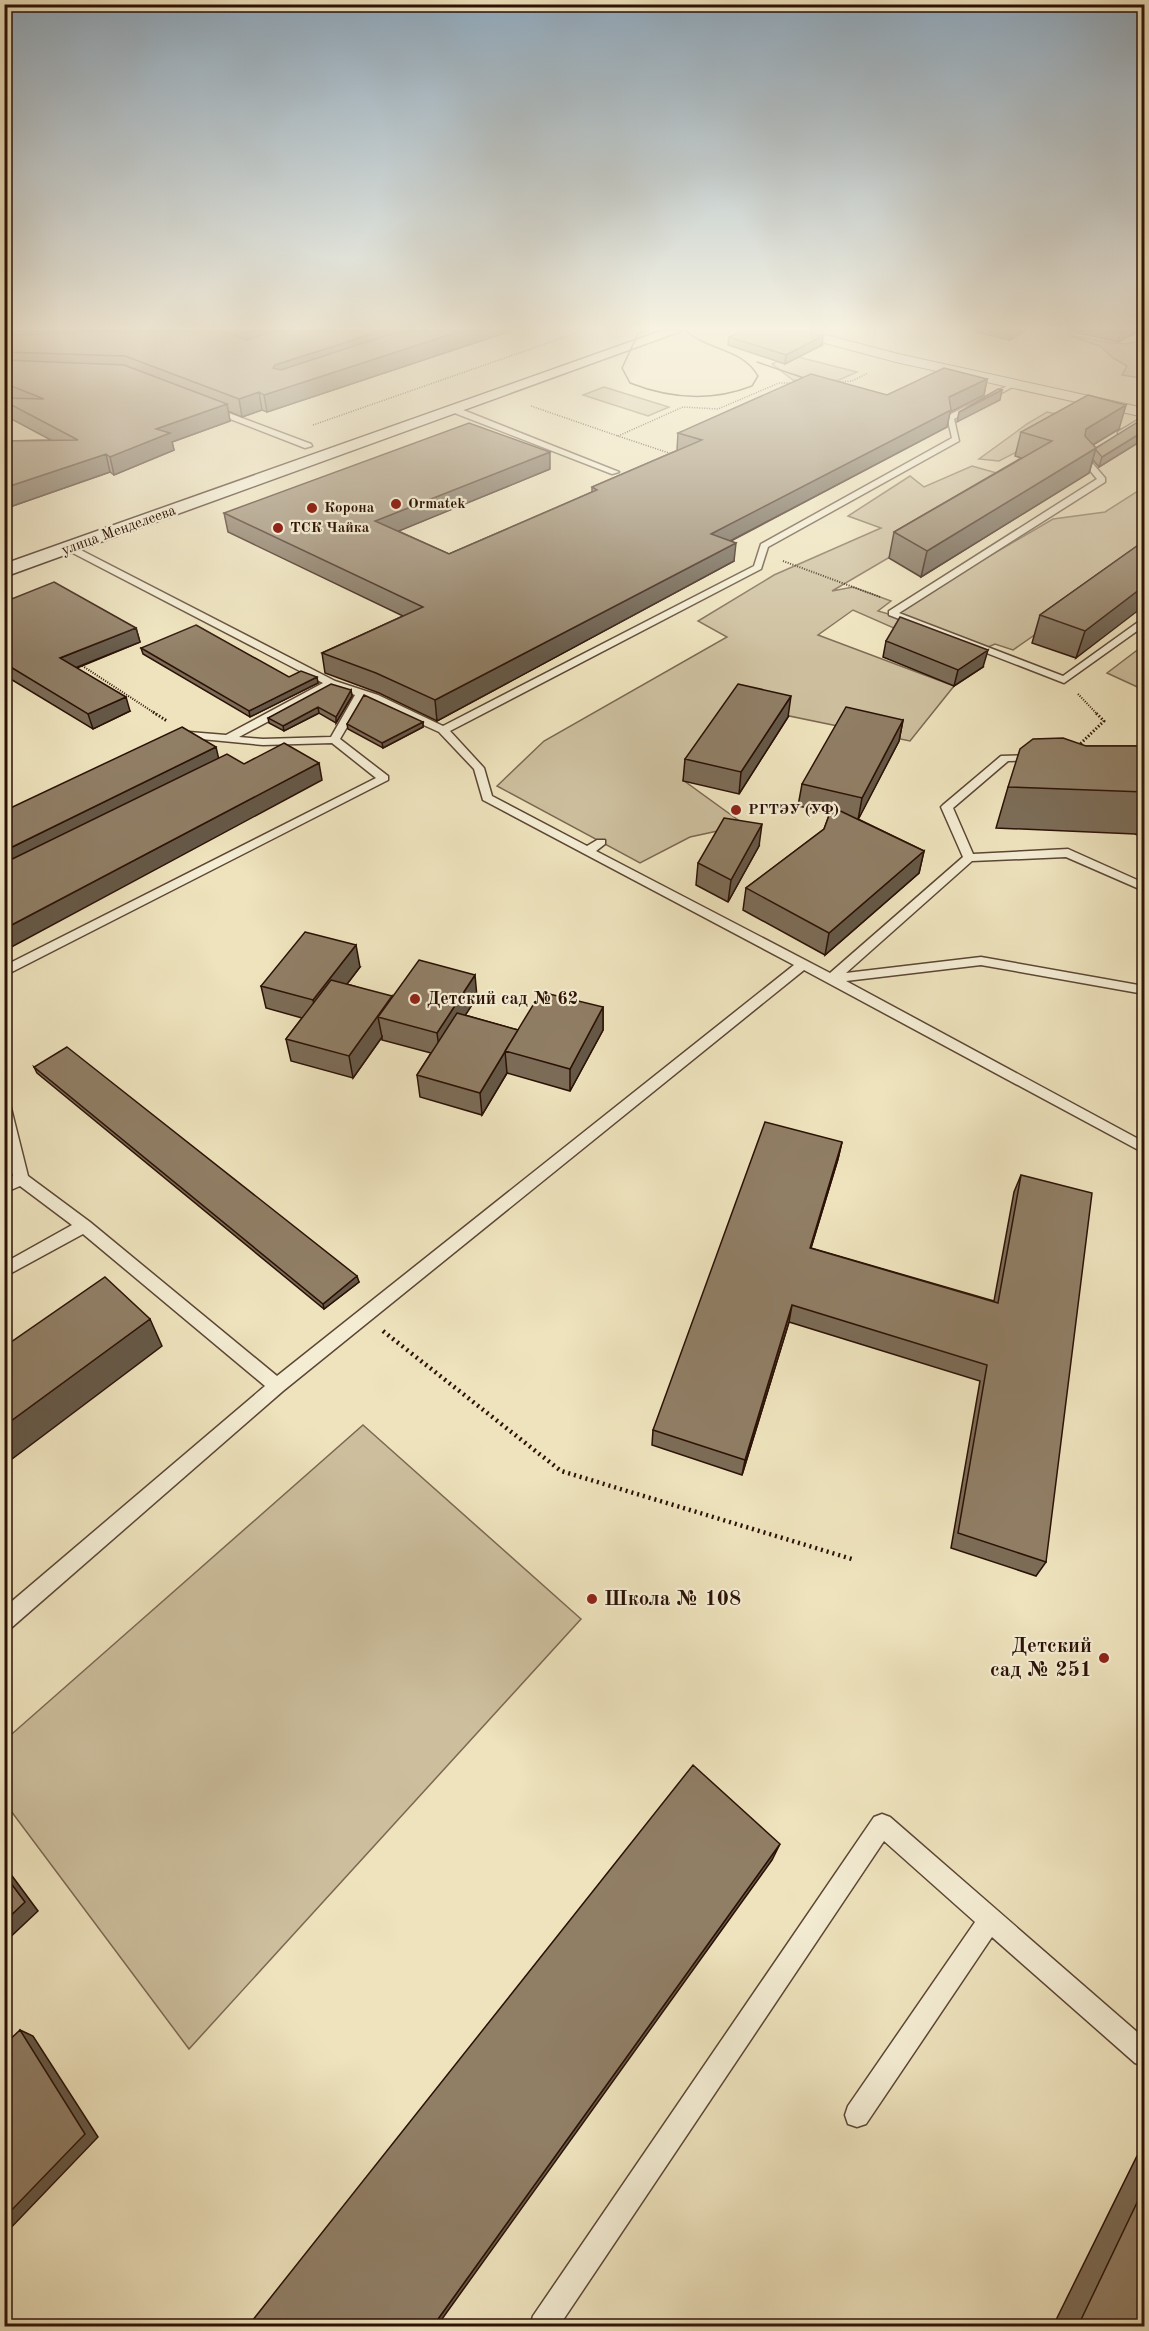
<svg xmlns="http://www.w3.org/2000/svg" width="1149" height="2331" font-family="'Old Standard TT',serif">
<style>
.green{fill:#cdbf9e;stroke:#7c6852;stroke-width:1.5}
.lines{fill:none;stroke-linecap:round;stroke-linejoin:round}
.service-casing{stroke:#5c4634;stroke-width:3}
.minor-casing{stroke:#5c4634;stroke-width:2}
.secondary-casing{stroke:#2b1106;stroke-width:3}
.path-far3{stroke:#2b1106;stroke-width:1.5;stroke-dasharray:1 1.5;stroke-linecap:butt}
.path-far2{stroke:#2b1106;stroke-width:2;stroke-dasharray:1 1.5;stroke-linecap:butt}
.path-far1{stroke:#2b1106;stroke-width:3;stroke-dasharray:1.5 2;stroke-linecap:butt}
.path{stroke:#2b1106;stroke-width:4.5;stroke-dasharray:2 4;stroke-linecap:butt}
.service{fill:#f4edd4;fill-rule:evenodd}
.minor{fill:#f4edd4;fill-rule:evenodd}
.secondary{fill:#f4edd4;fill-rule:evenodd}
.tram{stroke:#2b1106;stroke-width:1.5}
.wall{fill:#7c6c57;stroke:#2b1106;stroke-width:1.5}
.shaded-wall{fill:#655847;stroke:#2b1106;stroke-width:1.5}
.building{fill:#907e65;stroke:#2b1106;stroke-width:1.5}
.poi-dot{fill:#8f2418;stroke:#f4edd4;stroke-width:2}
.labels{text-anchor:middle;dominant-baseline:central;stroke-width:4.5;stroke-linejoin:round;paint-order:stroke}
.far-poi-label{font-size:15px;font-weight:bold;fill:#2b1106;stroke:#f4edd4;text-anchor:start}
.far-street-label{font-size:15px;fill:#2b1106;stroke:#f4edd4}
.poi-label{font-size:18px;font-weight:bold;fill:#2b1106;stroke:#f4edd4;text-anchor:start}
.near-poi-label{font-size:21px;font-weight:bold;fill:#2b1106;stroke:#f4edd4;text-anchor:start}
</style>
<rect width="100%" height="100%" fill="#eee3bd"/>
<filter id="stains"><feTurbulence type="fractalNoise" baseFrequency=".00333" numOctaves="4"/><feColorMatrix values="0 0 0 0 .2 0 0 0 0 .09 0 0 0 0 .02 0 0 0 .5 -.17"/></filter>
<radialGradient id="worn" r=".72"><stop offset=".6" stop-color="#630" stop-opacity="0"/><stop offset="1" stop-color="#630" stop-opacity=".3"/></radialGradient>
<!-- green -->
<path class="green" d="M1070 336C1098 337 1118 351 1144 339V376L1140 378 1122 375 1127 366 1113 358 1100 346Z
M785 357H798L857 372 839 380 800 381 793 380 772 364Z
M604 387 669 407 648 416 583 395Z
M1047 412 1081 419 999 461 979 459 1027 424Z
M972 466 1021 480 832 591 853 587 891 601 878 611 937 628 892 613 1053 519 1105 512 1144 487V559L1013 650 995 644 962 658 853 610 818 635 954 686 910 741 736 705 683 780 745 825 690 837 640 863 497 786 544 741 727 637 698 621 774 575 881 528 848 516 910 476 924 487Z
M1144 645V690L1107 673Z
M363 1425 581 1619 189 2049 5 1803V1740Z"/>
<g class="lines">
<defs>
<path id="service" d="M1011 384 1016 385 954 419 959 441 768 547 761 569 450 731 484 768 492 796 587 846 597 840H605V844L596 851 830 973 963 857 941 807 943 805 1001 756 1040 755V759L1036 760 1008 761 953 808 973 854 1068 849 1144 883V891L1066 857 972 861 846 973 981 957 1144 986V994L981 965 846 981 1144 1142V1153L804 970 283 1391 11 1628 4 1631V1608L265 1386 83 1234 4 1277V1263L72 1225 20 1186 4 1193V1180L13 1176 4 1141V1103L11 1108 28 1176 90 1222 277 1376 794 965 483 800 474 769 439 732 364 698 340 739 388 776V780L4 976V966L376 778 332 743 263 745 191 738 175 742V738L189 732 226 735 323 683 67 550V546H73L335 681 378 695 443 726 754 566 761 544 952 438 947 416ZM332 687 355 695 331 737 263 739 239 737Z
M210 406 311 444 312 446 305 448 207 410Z
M452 408H458L619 472 612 474 452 412Z
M1141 418H1144V423L1124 436H1118V432Z
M1085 452 1092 454 1088 458 1105 478V482L899 613 1063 676 1141 620 1144 619V626L1064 683 889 615V611L1097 479 1079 457Z
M882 1814 890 1817 1144 2038V2066L1135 2063 992 1937 866 2124 857 2127 848 2124 845 2115 848 2106 975 1922 884 1841 559 2326H530L533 2316 874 1817Z"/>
<path id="minor" d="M789 331H811L898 354 1144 408V417L896 362 791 334Z"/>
<path id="secondary" d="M661 331H681L4 577V564Z"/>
</defs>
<!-- service casing -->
<use href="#service" class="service-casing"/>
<!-- minor casing -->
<use href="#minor" class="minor-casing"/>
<!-- secondary casing -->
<use href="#secondary" class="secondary-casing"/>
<!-- path-far3 -->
<path class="path-far3" d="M835 382 852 381 868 373
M531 406 618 436
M313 425 582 331
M675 455 618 436 683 407 718 409 779 383H795"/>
<!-- path-far2 -->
<path class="path-far2" d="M783 561 880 597
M78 663 156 714
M1078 694 1097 714"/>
<!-- path-far1 -->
<path class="path-far1" d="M153 712 167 721
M1078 746 1104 721 1095 712"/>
<!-- path -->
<path class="path" d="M383 1331 561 1471 852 1559"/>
<!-- service -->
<use href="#service" class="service"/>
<!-- minor -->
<use href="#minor" class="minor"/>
<!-- secondary -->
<use href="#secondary" class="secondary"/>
<!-- tram -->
<path class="tram" d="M646 331 638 334 622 368 630 383C671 399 711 402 752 386L758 376C742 348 709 351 686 331
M757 362 804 378"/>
</g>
<!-- wall -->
<path class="wall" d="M4 331H511L267 412 262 410 242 417 228 411 230 421 172 442 174 450 114 475 110 472 4 509V441L51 440 4 415Z
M973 331H1026L1009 340Z
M1071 331H1139L1118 342Z
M729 337 822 345 785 364 728 345Z
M987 379 984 395 950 412 947 427 731 541 734 561 437 721 379 693 325 673 322 653 403 616 228 532 224 513 550 469 398 531 449 554 592 492V487L678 450H677L678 433 887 395Z
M1144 425V439L1099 467 1093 460 1089 473 921 577 889 558 894 532 1021 458 1015 456 1021 432 1119 429 1093 445 1096 448Z
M1144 541 1076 658 1032 643 1040 615Z
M4 602 136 628 140 642 77 668 130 711 93 729 4 675Z
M886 641 983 667 954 686 883 657Z
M141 648 289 677 318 683 250 717 143 654Z
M351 690 352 696 336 723 319 713 284 731 269 723 268 718Z
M788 717 739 794 683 781 685 759Z
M903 720 899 741 858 819 924 851 919 873 825 955 743 910 746 888 824 829 830 813 798 806 802 784Z
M423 722V727L383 748 348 729 347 724Z
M1086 746H1144V838L1135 834 996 828 1008 787Z
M759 846 728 902 696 885 698 863Z
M360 967 347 984 392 998 477 997 465 1015 518 1030 603 1007V1030L570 1091 507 1073 482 1115 420 1097 417 1075 431 1053 382 1040V1037L353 1078 291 1061 286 1039 302 1018 266 1008 261 986Z
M34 1067 359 1282 324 1309 37 1073Z
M842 1142 838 1159 811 1248 994 1301 1014 1192 1021 1175 1046 1562 1036 1576 951 1548 980 1381 789 1322 742 1475 652 1445 653 1430Z
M1144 2154V2326H1053L1137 2156Z"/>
<!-- shaded-wall -->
<path class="shaded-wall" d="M248 331H309L249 348 246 332Z
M381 331H431L276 385 273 368 275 365Z
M461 331H511L267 412 264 395Z
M1011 331H1026L1009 340Z
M1121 331H1139L1118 342Z
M823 336 822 345 785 364 786 355Z
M987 379 984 395 950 412 947 427 709 552 711 534 949 397Z
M1002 390 1000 400 957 422 959 412Z
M259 392 262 410 242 417 239 399Z
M227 404 230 421 172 442 174 450 114 475 110 457 156 429Z
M1126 405 1119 429 1079 453 1086 429Z
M1144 431V439L1099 467 1102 457Z
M1096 448 1089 473 921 577 927 551Z
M550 452V469L377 540 375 521Z
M106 454 110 472 4 509V488Z
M736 543 734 561 437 721 435 700Z
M1144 586V606L1076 658 1085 631Z
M136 628 140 642 65 672 60 658Z
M988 650 983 667 954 686 958 670Z
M317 677 318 683 250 717 249 711Z
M351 690 352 696 336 723V717Z
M791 696 788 717 739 794 741 772Z
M126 697 130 711 93 729 88 714Z
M318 707 319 713 284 731 283 726Z
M903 720 899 741 858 820 862 798Z
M423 722V727L383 748 382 743Z
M216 747 220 764 4 872V851Z
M319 763 322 780 4 951V929Z
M762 824 759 846 728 902 731 880Z
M924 851 919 873 825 955 829 933Z
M356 945 360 967 318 1022 313 1000Z
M475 975 477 997 440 1055 437 1033Z
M392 996 395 1018 378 1017 382 1037 353 1078 349 1056Z
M603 1007V1030L570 1091V1069Z
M518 1030 505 1051 507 1073 482 1115 480 1093Z
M842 1142 838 1159 806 1264 810 1248Z
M357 1276 359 1282 324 1309 323 1304Z
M792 1305 789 1322 742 1475 745 1460Z
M150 1319 162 1346 4 1465V1426Z
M780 1844 772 1860 437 2326H433Z
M4 1865 38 1911 4 1943Z
M20 2030 33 2036 98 2137 4 2235V2218Z"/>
<!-- building -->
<path class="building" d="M77 331H223L247 340 276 331H381L275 365 273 368 281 370 400 331H461L264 395 259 392 239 399 125 356 4 352V333L10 335 75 333Z
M741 331H804L823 336 786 355 729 337Z
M4 360 124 365 227 404 156 429 170 433 110 457 106 454 4 488V441L78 440 4 401V398L44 399 4 383Z
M944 368 987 379 949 397 951 410 711 534 736 543 435 700 376 673 322 653 423 607 224 513 469 423 550 452 375 521 449 554 597 490 592 487 702 440 678 433 811 374 887 395Z
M998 389 1002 390 959 412Z
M1088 395 1126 405 1086 429 1085 436 1096 448 927 551 894 532 1052 441 1021 432Z
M1136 423 1144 425V431L1102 457 1096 450V448Z
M1144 541V586L1085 631 1040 615Z
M54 582 136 628 60 658 126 697 88 714 4 663V602Z
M900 617 988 650 958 670 886 641Z
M196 625 289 677 301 671 317 677 249 711 141 648Z
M331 684 351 690 336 717 318 707 283 726 268 718Z
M738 684 791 696 741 772 685 759Z
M364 695 423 722 382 743 347 724Z
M846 707 903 720 862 798 802 784Z
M182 727 216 747 4 851V811Z
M1063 738 1086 746H1144V792L1008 787 1020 749 1033 739Z
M284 743 319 763 4 929V863L227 754 244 764Z
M832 807 924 851 829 933 746 888 824 829Z
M724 818 762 824 731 880 698 863Z
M305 932 356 945 313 1000 261 986Z
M419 960 475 975 437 1033 378 1017Z
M331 980 392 996 349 1056 286 1039Z
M541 992 603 1007 570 1069 505 1051Z
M457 1013 518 1030 480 1093 417 1075Z
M67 1047 357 1276 323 1304 34 1067Z
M765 1122 842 1142 810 1248 998 1303 1021 1175 1092 1193 1046 1562 958 1533 987 1365 792 1305 745 1460 653 1430Z
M105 1277 150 1319 4 1426V1347Z
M693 1765 780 1844 433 2326H248Z
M4 1874 25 1902 4 1922Z
M20 2030 85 2134 4 2218V2045Z
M1144 2188V2326H1078Z"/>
<!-- sky -->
<linearGradient id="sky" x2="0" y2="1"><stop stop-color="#90aabe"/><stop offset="0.5" stop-color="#f7f2e1"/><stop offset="1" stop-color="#f7f2e1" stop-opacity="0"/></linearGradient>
<rect width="1149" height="657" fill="url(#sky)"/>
<!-- markers -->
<g class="poi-dot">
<circle cx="396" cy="504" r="6"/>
<circle cx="312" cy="508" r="6"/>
<circle cx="278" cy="528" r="6"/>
<circle cx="736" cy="810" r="6"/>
<circle cx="415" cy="999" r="6"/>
<circle cx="592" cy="1599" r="6"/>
<circle cx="1104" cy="1658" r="6"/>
</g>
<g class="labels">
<!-- far-poi labels -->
<g class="far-poi-label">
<text x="408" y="504">Ormatek</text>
<text x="324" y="508">Корона</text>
<text x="290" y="528">ТСК Чайка</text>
<text x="748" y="810">РГТЭУ (УФ)</text>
</g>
<!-- far-street labels -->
<g class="far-street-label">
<text transform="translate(119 531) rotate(-20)">улица Менделеева</text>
</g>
<!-- poi labels -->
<g class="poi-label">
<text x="427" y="999">Детский сад № 62</text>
</g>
<!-- near-poi labels -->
<g class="near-poi-label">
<text x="604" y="1599">Школа № 108</text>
<text x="1092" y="1646" text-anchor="end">Детский<tspan x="1092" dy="24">сад № 251</tspan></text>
</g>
</g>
<!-- margin -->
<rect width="1149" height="2331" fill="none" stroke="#eee3bd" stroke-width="24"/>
<rect x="6" y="6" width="1137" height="2319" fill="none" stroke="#2b1106" stroke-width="3"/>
<rect x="12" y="12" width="1125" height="2307" fill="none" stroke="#2b1106" stroke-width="1.5"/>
<rect width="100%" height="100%" filter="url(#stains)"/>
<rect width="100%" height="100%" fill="url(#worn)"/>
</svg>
